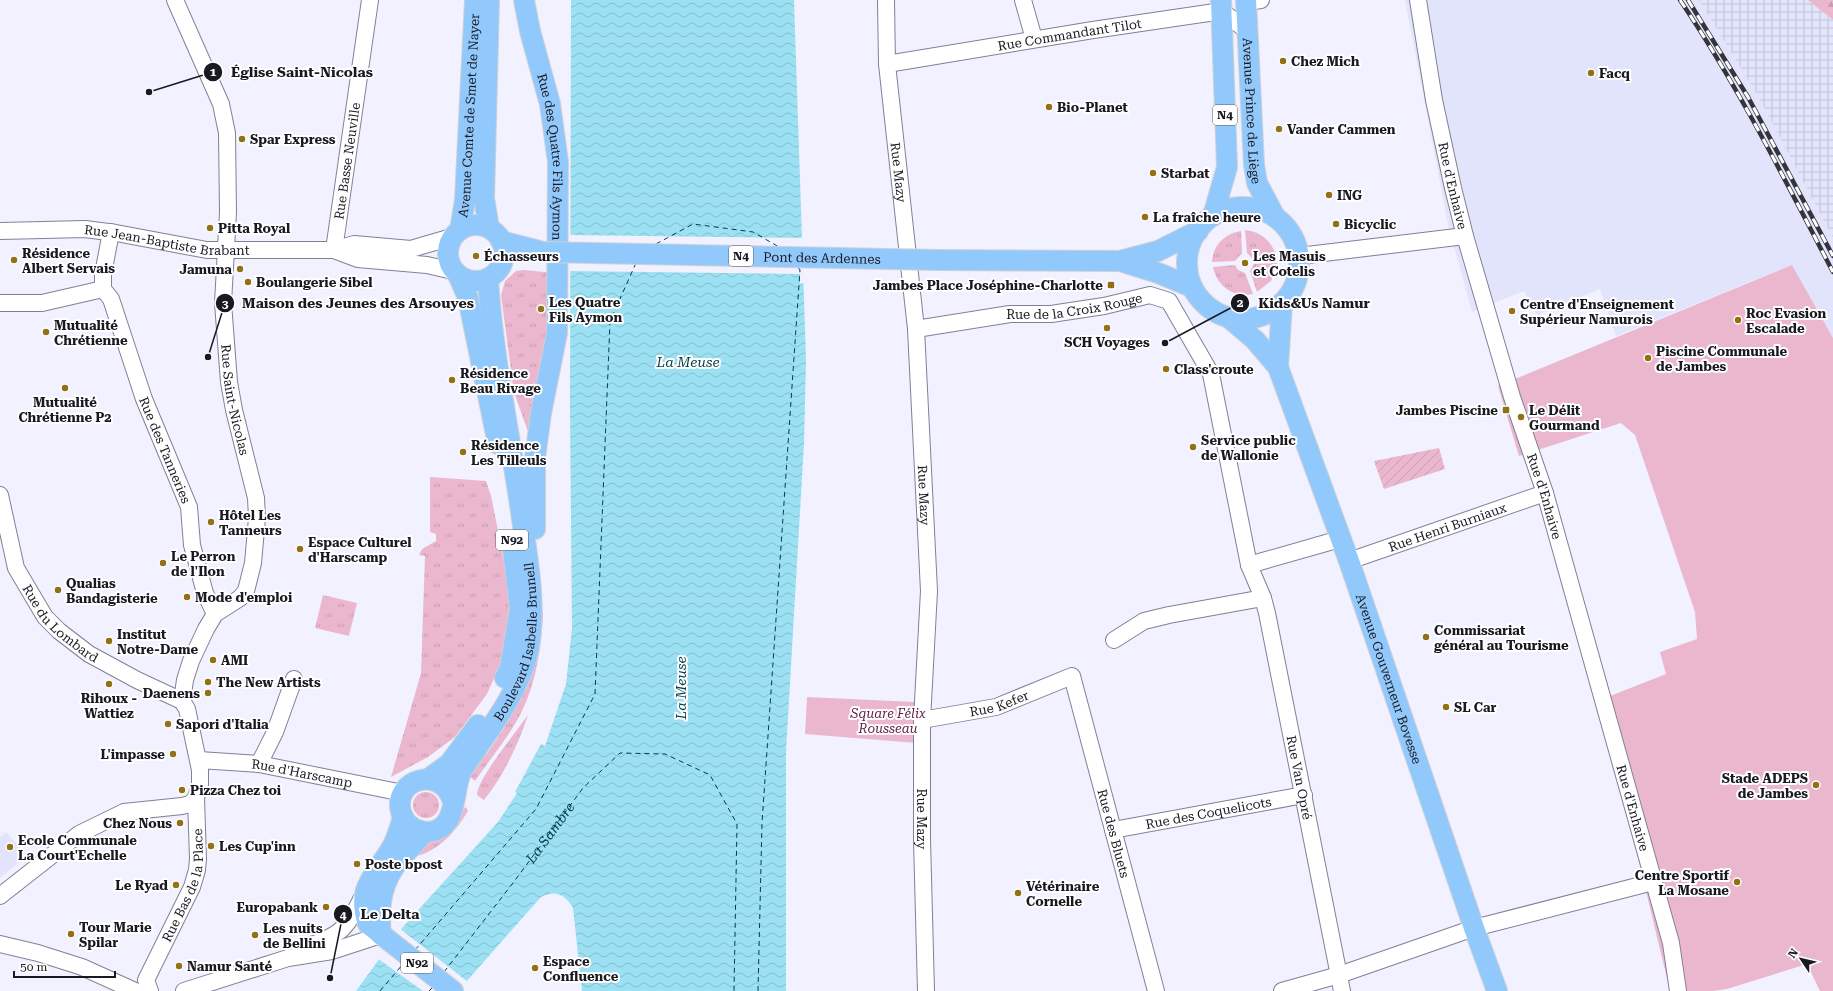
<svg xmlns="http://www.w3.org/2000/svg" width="1833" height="991" font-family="'Roboto Serif',serif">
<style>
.built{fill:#e2e4fb}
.industrial{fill:url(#industrial-grid)}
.grass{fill:url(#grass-tufts)}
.forest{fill:url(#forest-firs)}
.park{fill:#ebb7cf}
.garden{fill:url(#garden-furrows)}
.water{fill:url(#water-waves)}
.pier{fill:#f1f1ff}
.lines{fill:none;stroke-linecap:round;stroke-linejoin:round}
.ferry{stroke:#003f4c;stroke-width:1;stroke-dasharray:5 4;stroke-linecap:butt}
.minor-casing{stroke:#808195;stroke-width:18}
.major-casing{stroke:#d1d1d3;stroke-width:22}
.minor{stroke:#fff;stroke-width:16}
.major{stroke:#92c9fd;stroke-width:20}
.rail-casing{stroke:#34343d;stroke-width:4.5}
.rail{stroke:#fff;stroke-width:3;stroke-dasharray:9;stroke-linecap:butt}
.major-bridge-casing{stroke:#d1d1d3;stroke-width:22;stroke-linecap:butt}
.major-bridge{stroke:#92c9fd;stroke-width:20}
.poi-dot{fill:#907116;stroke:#fff;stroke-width:1.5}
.labels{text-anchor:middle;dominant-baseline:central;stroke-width:4;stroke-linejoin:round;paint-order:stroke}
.shield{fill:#fff;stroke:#5e5e64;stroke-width:1}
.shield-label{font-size:12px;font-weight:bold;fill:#191921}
.street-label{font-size:13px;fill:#191921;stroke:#fff}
.poi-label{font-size:13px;font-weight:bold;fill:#191921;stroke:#fff;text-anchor:start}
.park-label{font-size:13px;font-style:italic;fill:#622146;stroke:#fff}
.water-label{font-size:14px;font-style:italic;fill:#003f4c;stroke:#fff}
.leader{fill:none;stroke:#191921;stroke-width:1.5}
.callout-dot{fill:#191921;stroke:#fff;stroke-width:1.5}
.mark-label{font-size:12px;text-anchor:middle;font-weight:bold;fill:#fff}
.callout-label{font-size:14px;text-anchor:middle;font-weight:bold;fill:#191921;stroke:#fff;stroke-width:4;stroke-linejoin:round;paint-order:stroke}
</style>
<defs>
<pattern id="industrial-grid" width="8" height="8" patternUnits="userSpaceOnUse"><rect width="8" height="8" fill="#e2e4fb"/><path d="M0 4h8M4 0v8" fill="none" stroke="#c1c3d7"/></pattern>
<pattern id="grass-tufts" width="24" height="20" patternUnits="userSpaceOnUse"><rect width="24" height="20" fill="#ebb7cf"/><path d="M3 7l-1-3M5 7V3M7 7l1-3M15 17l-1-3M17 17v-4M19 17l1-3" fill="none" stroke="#c99db1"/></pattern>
<pattern id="forest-firs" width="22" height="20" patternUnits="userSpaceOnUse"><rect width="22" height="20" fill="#ebb7cf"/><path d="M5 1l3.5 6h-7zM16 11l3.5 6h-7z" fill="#c99db1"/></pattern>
<pattern id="garden-furrows" width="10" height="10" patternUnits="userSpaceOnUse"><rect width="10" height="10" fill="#ebb7cf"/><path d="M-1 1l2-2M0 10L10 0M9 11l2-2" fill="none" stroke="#c99db1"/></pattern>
<pattern id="water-waves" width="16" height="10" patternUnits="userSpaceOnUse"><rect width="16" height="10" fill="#9ce0f3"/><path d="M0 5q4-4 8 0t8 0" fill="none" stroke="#86c0d0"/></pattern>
</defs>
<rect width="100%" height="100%" fill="#f1f1ff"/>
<!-- built -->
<path class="built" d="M1405 0H1699L1758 96 1833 238V338L1792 265 1616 336 1600 289 1537 315 1524 291 1472 312 1448 224Z
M6 832 27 856 0 878V837Z"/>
<!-- industrial -->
<path class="industrial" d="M1699 0H1808L1833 20V238L1758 96Z"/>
<!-- grass -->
<path class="grass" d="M1245 230C1262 232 1273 242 1277 259L1254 260 1247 253Z
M1241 231 1242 253 1235 261 1212 262C1213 245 1224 234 1241 231Z
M1277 263 1271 281 1257 292 1250 271 1254 264Z
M1235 265 1238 270 1245 273 1253 294C1233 298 1217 286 1213 267Z
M524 270 555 273 541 383 513 386 501 295 505 281 516 271Z
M543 391 533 446 515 395Z
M430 477 486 481 491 496 511 595 507 635 500 665 487 694 455 737 428 757 391 777 421 673 425 556 419 555 422 549 436 541V534L430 532Z
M323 595 357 603 349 636 315 628Z
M538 607 543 612C542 645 536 685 520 715 508 738 490 759 475 781L468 775 482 752 486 755 504 728 500 725Z
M528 715C518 745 504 775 484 800L477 795C477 779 517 731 528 715Z
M413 805a13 13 0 1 1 26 0a13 13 0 1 1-26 0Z
M466 807 468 811C454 834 436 854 408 858Z"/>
<!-- forest -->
<path class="forest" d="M1808 0H1833V20Z"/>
<!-- park -->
<path class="park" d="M1792 265 1833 338V991H1820L1807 964 1727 989 1713 991H1670L1600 700 1666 674 1660 652 1697 639 1695 612 1635 435 1621 423 1519 456 1498 386Z
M807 697 915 702 917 743 805 734Z"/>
<!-- garden -->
<path class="garden" d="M1439 448 1445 469 1384 489 1374 461Z"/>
<!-- water -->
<path class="water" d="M571 0H794L806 360 804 443 786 752V991H582L573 908C566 895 555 889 541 897L458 991H356L402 928 498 822 517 793 515 792 541 744 545 746 566 684 572 629 570 407Z"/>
<!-- pier -->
<path class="pier" d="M568 235 803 238 804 283 800 284V274L569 271Z
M399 928 468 982 460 991H423L377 958Z"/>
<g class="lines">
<!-- ferry -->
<g class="ferry">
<path d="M656 244 693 224 753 232 779 247"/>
<path d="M415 950 536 809 595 694 610 321 636 263"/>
<path id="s1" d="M444 972 516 879 583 788 620 753 665 754 710 775 737 824 734 991"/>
<path d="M380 991 403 964"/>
<path d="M429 991 433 987"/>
<path d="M758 991 762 823 800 270 797 266"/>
</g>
<defs>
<g id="minor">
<path id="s2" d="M175 0 221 104 227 133 228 212 223 303 229 382 234 410 256 498 257 518 253 563 246 591 240 598 215 614 206 629 191 661 185 680 182 701"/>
<path id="s3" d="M886 0 887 64 916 329 929 591 922 720V840L926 991"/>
<path d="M1023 0 1034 39"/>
<path id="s4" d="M1418 0 1434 100 1453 188 1465 236 1512 397 1545 493 1671 943 1678 991"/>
<path d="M1246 2 1261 0"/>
<path id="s5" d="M887 64 1093 30 1222 11 1247 31"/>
<path id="s6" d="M0 231 85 229 116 233 207 250H334L358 259 427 265 453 271"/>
<path id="s7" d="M111 232 103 274V289L111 299 144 399 189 507 192 545 205 593 215 614"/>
<path id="s8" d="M334 250 370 0"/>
<path d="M334 250 354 244 411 249 452 237"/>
<path d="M1299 256 1465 236"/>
<path d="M0 303H42L103 289"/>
<path id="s9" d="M916 329 1010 314H1051L1104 306 1150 295 1169 301 1211 374 1249 565 1263 598 1267 613 1342 991"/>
<path id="s10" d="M0 495 16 568 45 617 59 631 89 654 137 680 182 701"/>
<path id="s11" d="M1349 561 1545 493"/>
<path d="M1249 565 1340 539"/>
<path d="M1114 640 1144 621 1169 615 1263 598"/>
<path id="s12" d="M922 720 996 707 1072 676 1156 991"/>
<path id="s13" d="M199 760 259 764 403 793"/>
<path d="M259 764 275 732 294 679"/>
<path id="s14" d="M1113 830 1304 795"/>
<path d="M0 896 79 834 124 812 182 806 190 804 196 798"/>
<path d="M0 944 38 953 82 967 135 991"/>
<path d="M306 947C343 935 347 927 364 894"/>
<path id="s15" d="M150 991 146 980 192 887 197 870 198 859 196 798 200 785V770L187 709 182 701"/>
<path d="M184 991 288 958 332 951 381 935"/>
<path d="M1282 991 1339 975 1474 928 1653 882"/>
</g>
<g id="major">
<path id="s16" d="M524 0 530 31 550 104 558 162 557 333 541 413 535 458V529"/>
<path id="s17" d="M1246 0 1254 165 1257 183 1275 217"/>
<circle cx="1243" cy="263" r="56"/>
<path d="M1213 216 1227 167 1221 0"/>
<circle cx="476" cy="253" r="28"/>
<path d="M489 228 484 198 489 0"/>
<path id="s18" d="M460 230 465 200 475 0"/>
<path d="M501 241 543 252"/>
<path d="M938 260 1120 261 1158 251 1198 231"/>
<path d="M1120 261 1158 273 1192 287"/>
<path d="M459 277 468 298 498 444"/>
<path id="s19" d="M1228 317 1255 340 1278 367 1349 561 1474 928 1497 991"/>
<path d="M1278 367 1282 303"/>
<path d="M505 678 510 668 520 609 513 549"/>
<path d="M428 779 449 764 478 725"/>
<path id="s20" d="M453 802C442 764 392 779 401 812 407 832 433 839 446 823 455 812 455 789 460 775 464 765 473 755 479 745 500 715 522 684 529 647 536 604 528 562 522 519 511 439 493 360 488 279"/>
<path d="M403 817C400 828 397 839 391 849 374 877 356 888 368 924L453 991"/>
<path d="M381 935C378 905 381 881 402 857 409 849 418 841 424 832"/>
</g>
</defs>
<!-- minor casing -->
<use href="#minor" class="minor-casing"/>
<!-- major casing -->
<use href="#major" class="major-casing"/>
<!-- minor -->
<use href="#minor" class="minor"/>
<!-- major -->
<use href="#major" class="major"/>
<defs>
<path id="rail" d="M1680 0C1738 86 1785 180 1833 272
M1688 0 1748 97 1833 256"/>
</defs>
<!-- rail casing -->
<use href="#rail" class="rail-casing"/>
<!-- rail -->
<use href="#rail" class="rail"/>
<defs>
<g id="major-bridge">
<path id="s21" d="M543 252 938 260"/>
</g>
</defs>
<!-- major-bridge casing -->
<use href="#major-bridge" class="major-bridge-casing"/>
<!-- major-bridge -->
<use href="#major-bridge" class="major-bridge"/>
</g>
<!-- markers -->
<g class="poi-dot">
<circle cx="1283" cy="61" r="4"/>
<circle cx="1591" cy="73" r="4"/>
<circle cx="1049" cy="107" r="4"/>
<circle cx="1279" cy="129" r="4"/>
<circle cx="242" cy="139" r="4"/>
<circle cx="1153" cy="173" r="4"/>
<circle cx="1329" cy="195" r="4"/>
<circle cx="1145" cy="217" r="4"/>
<circle cx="1336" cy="224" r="4"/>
<circle cx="210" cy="228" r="4"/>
<circle cx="476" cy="256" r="4"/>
<circle cx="14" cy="260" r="4"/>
<circle cx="1245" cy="263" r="4"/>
<circle cx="240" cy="269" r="4"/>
<circle cx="248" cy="282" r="4"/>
<rect x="1107" y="281" width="8" height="8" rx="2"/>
<circle cx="541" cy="309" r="4"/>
<circle cx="1512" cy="311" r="4"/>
<circle cx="1738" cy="320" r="4"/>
<circle cx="1107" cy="328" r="4"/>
<circle cx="46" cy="332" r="4"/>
<circle cx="1648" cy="358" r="4"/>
<circle cx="1166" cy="369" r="4"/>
<circle cx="452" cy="380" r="4"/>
<circle cx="65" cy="388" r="4"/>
<rect x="1502" y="406" width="8" height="8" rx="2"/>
<circle cx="1521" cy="417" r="4"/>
<circle cx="1193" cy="447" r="4"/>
<circle cx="463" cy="452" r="4"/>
<circle cx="211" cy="522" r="4"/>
<circle cx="300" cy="549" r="4"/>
<circle cx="163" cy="563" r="4"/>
<circle cx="58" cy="590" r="4"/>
<circle cx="187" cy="597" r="4"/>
<circle cx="1426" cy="637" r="4"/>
<circle cx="109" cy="641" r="4"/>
<circle cx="213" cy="660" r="4"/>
<circle cx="208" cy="682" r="4"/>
<circle cx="109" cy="684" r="4"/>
<circle cx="208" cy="693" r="4"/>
<circle cx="1446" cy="707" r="4"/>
<circle cx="168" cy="724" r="4"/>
<circle cx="173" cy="754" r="4"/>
<circle cx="1816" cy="785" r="4"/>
<circle cx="182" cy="790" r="4"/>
<circle cx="180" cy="823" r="4"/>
<circle cx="211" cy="846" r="4"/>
<circle cx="10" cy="847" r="4"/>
<circle cx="357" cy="864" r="4"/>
<circle cx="1737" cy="882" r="4"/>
<circle cx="176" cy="885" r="4"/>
<circle cx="1018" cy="893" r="4"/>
<circle cx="326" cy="907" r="4"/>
<circle cx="71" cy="934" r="4"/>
<circle cx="255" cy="935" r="4"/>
<circle cx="179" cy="966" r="4"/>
<circle cx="535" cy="968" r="4"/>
</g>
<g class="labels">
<!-- shield labels -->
<g class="shield">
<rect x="1213" y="105" width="24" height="20" rx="3"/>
<rect x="729" y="246" width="24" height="20" rx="3"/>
<rect x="496" y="530" width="32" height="20" rx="3"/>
<rect x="401" y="953" width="32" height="20" rx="3"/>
</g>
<g class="shield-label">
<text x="1225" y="115">N4</text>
<text x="741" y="256">N4</text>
<text x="512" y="540">N92</text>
<text x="417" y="963">N92</text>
</g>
<!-- street labels -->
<g class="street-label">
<text stroke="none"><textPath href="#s5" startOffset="185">Rue Commandant Tilot</textPath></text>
<text stroke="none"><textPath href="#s17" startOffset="111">Avenue Prince de Liège</textPath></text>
<text stroke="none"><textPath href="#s18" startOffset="115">Avenue Comte de Smet de Nayer</textPath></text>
<text stroke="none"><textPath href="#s16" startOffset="160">Rue des Quatre Fils Aymon</textPath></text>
<text stroke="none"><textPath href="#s8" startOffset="90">Rue Basse Neuville</textPath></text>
<text stroke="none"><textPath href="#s3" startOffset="173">Rue Mazy</textPath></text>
<text stroke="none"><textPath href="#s4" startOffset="189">Rue d'Enhaive</textPath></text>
<text stroke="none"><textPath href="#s6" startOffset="168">Rue Jean-Baptiste Brabant</textPath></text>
<text stroke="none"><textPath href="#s21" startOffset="279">Pont des Ardennes</textPath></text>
<text stroke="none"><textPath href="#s9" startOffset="160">Rue de la Croix Rouge</textPath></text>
<text stroke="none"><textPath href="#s2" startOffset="411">Rue Saint-Nicolas</textPath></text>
<text stroke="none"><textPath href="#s7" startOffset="231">Rue des Tanneries</textPath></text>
<text stroke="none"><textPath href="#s3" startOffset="497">Rue Mazy</textPath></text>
<text stroke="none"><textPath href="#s4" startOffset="513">Rue d'Enhaive</textPath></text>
<text stroke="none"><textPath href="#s11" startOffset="104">Rue Henri Burniaux</textPath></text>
<text stroke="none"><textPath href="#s10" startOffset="147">Rue du Lombard</textPath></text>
<text stroke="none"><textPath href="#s20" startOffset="341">Boulevard Isabelle Brunell</textPath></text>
<text stroke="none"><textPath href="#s19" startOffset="402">Avenue Gouverneur Bovesse</textPath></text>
<text stroke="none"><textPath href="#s12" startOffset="79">Rue Kefer</textPath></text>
<text stroke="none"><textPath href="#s13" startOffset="104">Rue d'Harscamp</textPath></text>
<text stroke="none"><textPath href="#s9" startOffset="755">Rue Van Opré</textPath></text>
<text stroke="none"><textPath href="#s4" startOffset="837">Rue d'Enhaive</textPath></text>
<text stroke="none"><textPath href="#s14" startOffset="97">Rue des Coquelicots</textPath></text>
<text stroke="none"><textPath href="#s3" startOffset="821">Rue Mazy</textPath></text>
<text stroke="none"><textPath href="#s12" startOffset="320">Rue des Bluets</textPath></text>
<text stroke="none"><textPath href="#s15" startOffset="115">Rue Bas de la Place</textPath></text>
</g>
<!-- poi labels -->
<g class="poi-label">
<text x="1291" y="61">Chez Mich</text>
<text x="1599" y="73">Facq</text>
<text x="1057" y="107">Bio-Planet</text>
<text x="1287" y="129">Vander Cammen</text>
<text x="250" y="139">Spar Express</text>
<text x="1161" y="173">Starbat</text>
<text x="1337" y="195">ING</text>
<text x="1153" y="217">La fraîche heure</text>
<text x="1344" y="224">Bicyclic</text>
<text x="218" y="228">Pitta Royal</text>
<text x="22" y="253">Résidence<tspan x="22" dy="15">Albert Servais</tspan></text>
<text x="484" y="256">Échasseurs</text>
<text x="1253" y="256">Les Masuis<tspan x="1253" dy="15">et Cotelis</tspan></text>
<text x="232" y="269" text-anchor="end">Jamuna</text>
<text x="256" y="282">Boulangerie Sibel</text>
<text x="1103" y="285" text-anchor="end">Jambes Place Joséphine-Charlotte</text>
<text x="549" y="302">Les Quatre<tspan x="549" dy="15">Fils Aymon</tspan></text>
<text x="1520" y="304">Centre d'Enseignement<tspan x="1520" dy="15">Supérieur Namurois</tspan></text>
<text x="1746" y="313">Roc Evasion<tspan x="1746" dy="15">Escalade</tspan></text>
<text x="54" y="325">Mutualité<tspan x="54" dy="15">Chrétienne</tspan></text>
<text x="1107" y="342" text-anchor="middle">SCH Voyages</text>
<text x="1656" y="351">Piscine Communale<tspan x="1656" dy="15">de Jambes</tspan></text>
<text x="1174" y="369">Class'croute</text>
<text x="460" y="373">Résidence<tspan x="460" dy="15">Beau Rivage</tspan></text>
<text x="65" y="402" text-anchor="middle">Mutualité<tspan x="65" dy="15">Chrétienne P2</tspan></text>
<text x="1498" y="410" text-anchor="end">Jambes Piscine</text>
<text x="1529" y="410">Le Délit<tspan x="1529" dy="15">Gourmand</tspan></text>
<text x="1201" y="440">Service public<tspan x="1201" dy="15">de Wallonie</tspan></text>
<text x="471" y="445">Résidence<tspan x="471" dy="15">Les Tilleuls</tspan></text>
<text x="219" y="515">Hôtel Les<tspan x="219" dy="15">Tanneurs</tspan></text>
<text x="308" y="542">Espace Culturel<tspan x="308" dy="15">d'Harscamp</tspan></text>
<text x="171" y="556">Le Perron<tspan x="171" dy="15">de l'Ilon</tspan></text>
<text x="66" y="583">Qualias<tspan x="66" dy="15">Bandagisterie</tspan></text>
<text x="195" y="597">Mode d'emploi</text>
<text x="1434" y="630">Commissariat<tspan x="1434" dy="15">général au Tourisme</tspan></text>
<text x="117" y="634">Institut<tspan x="117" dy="15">Notre-Dame</tspan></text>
<text x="221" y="660">AMI</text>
<text x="216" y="682">The New Artists</text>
<text x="200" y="693" text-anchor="end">Daenens</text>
<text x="109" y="698" text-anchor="middle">Rihoux -<tspan x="109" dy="15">Wattiez</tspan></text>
<text x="1454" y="707">SL Car</text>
<text x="176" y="724">Sapori d'Italia</text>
<text x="165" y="754" text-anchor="end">L'impasse</text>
<text x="1808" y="778" text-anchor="end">Stade ADEPS<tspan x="1808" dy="15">de Jambes</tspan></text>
<text x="190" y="790">Pizza Chez toi</text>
<text x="172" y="823" text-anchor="end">Chez Nous</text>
<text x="18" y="840">Ecole Communale<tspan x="18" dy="15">La Court'Echelle</tspan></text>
<text x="219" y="846">Les Cup'inn</text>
<text x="365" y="864">Poste bpost</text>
<text x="1729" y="875" text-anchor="end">Centre Sportif<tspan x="1729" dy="15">La Mosane</tspan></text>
<text x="168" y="885" text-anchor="end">Le Ryad</text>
<text x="1026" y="886">Vétérinaire<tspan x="1026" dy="15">Cornelle</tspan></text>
<text x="318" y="907" text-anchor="end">Europabank</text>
<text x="79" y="927">Tour Marie<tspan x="79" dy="15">Spilar</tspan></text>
<text x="263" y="928">Les nuits<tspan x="263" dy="15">de Bellini</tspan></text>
<text x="543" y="961">Espace<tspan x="543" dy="15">Confluence</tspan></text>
<text x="187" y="966">Namur Santé</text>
</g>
<!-- park labels -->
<g class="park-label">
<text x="888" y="713">Square Félix<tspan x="888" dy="15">Rousseau</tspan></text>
</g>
<!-- water labels -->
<g class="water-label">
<text x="688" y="362">La Meuse</text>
<text transform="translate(681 688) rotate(-90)">La Meuse</text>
<text stroke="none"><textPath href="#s1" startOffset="175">La Sambre</textPath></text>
</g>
</g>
<!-- callouts -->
<path class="leader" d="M149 92L213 72M1165 343L1240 303M208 357L225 303M330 978L343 914"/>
<g class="callout-dot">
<circle cx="149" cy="92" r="4"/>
<circle cx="1165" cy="343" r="4"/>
<circle cx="208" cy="357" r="4"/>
<circle cx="330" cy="978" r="4"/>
<circle cx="213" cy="72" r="10"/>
<circle cx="1240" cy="303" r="10"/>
<circle cx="225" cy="303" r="10"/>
<circle cx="343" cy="914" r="10"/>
</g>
<g class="mark-label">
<text x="213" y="76">1</text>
<text x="1240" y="307">2</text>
<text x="225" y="308">3</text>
<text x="343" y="919">4</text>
</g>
<g class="callout-label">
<text x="302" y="77">Église Saint-Nicolas</text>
<text x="1314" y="308">Kids&amp;Us Namur</text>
<text x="358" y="308">Maison des Jeunes des Arsouyes</text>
<text x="390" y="919">Le Delta</text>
</g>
<!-- north arrow -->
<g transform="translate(1801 959) rotate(305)" stroke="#ffffff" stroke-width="3" paint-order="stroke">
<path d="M0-3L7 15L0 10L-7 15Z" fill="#191921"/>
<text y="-6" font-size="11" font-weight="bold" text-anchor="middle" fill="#191921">N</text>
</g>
<!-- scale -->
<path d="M14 971v6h101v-6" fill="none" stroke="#191921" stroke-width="2"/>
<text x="20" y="971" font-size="12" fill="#191921" stroke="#ffffff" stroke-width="3" paint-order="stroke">50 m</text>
</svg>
